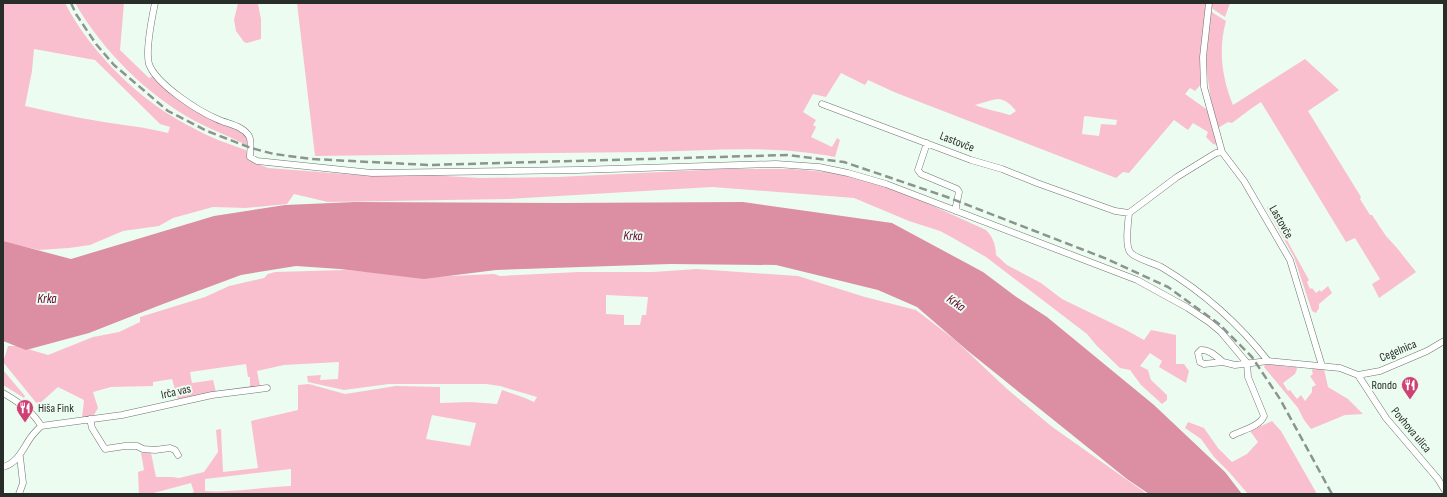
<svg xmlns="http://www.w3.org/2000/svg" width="1447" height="497" font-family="'Sofia Sans Condensed',sans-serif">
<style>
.green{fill:#fabfce;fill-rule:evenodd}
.water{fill:#dc8ea3}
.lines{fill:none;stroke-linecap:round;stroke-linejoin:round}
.street-casing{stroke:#6a766d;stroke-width:7}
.street{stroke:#fff;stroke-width:6}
.rail{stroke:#8b958d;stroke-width:2.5;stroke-dasharray:8 4;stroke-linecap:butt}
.labels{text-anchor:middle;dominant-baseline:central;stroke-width:4;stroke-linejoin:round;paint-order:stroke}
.street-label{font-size:12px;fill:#282d29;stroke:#edfcf1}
.poi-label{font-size:12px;fill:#282d29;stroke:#edfcf1;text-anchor:end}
.water-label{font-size:13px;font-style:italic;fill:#63012e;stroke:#edfcf1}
</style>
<rect width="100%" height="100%" fill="#edfcf1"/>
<!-- green -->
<path class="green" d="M3 3H65C92 55 142 103 195 129 211 138 229 144 246 150L248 160 268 168 371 176 428 175 480 178 558 177 723 169H793L848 174 907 194 986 230C993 237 996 246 996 255L1007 265 1041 283 1062 299 1126 330 1144 340 1151 330 1176 335V364H1184L1189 371 1186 383 1159 367 1162 361 1150 353 1140 366 1148 370 1151 380 1167 395V400L1162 404 1141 385 1130 370 1120 368 1097 346 1087 334 986 257 953 238 940 231 909 221 854 198 712 187 508 199 328 202 294 194 287 204 245 208 213 207 173 218 159 226 123 231 90 245 69 248 39 250 3 242ZM34 49 95 60 160 124 170 127 168 133C145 127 121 125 98 121 73 117 49 111 25 106L32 71Z
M75 3H124L120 50 149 78 153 76C170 93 192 108 213 120 223 126 235 127 244 134 248 137 248 141 248 146 231 137 212 130 195 121 147 95 102 50 75 3Z
M238 3H259L258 4 261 19V39L247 43 244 42 236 31 234 20Z
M297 3H1206L1203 34V82L1195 91 1190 88 1185 94 1209 111 1217 145 1213 144 1206 137 1208 132 1193 123 1188 130 1174 120 1129 173 1123 172 1116 178 894 92 868 80 865 85 841 73 826 97 813 94 803 112 816 120 813 125 816 127 811 137 832 147 837 138 840 140 835 157C772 144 709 151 645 152 535 153 425 155 315 156ZM998 99C1007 100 1011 105 1016 111L1010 115C998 111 987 110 975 105L992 100ZM1085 116 1117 120 1116 125 1101 124 1099 136 1082 134 1084 117Z
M1211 3H1230L1225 17 1210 7Z
M1210 11 1226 21C1218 50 1222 78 1233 105L1305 59 1339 90 1308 111 1361 197 1360 199 1370 215H1372L1386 236 1397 248 1416 272 1379 298 1372 284 1380 279 1355 238 1346 242 1261 102 1252 108 1232 123 1228 122 1218 128 1212 107 1206 66Z
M1268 206 1309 280 1307 282 1310 289 1312 288 1316 293 1320 290 1321 292 1328 286 1332 293 1319 304V308L1316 313 1312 311 1294 257 1267 209Z
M697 269 798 276 865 297 916 310 955 340 1006 388 1051 426 1147 494H189L194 492 191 483 150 494H139L138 472 144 470 141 453H151L156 477H172L179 478 204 472 218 452 216 430 221 429 223 472 258 468 251 421 298 410V385L309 384 345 394 396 386 440 387V403L470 402 497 404 502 390 525 398 534 402 537 397 500 386 486 384H389L344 390 308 382 307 376 321 375 320 380 338 379 339 362 284 365 257 371 260 386 250 388V377H248L246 364 190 372 192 383 213 380 216 392 196 395 178 400 172 379 153 382V386L111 387 93 392 98 408 94 415 82 418 84 400 58 387 38 405 3 362 8 346H18L48 355 93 337 119 332 140 322V317L205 297 229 286 264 278 268 274 275 272 346 270 429 277 494 274 500 276 578 272H653ZM606 295 648 297 646 315H642L640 325H624V315L606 314ZM432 415 476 423 470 446 426 439ZM291 469V486C263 487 234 493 205 491V479Z
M1266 363 1288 367H1296L1297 369 1295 374 1283 383 1288 391 1290 390 1297 399 1301 395 1305 401 1312 392V387L1316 385 1310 376 1313 374 1312 371 1313 368 1324 369 1328 387 1348 399 1363 414 1345 415 1311 429 1304 420 1298 408 1264 367Z
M3 370 25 396 24 398 3 385Z
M1272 421 1281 431 1317 494H1248L1229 472 1214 457 1201 439 1185 428 1188 422 1204 428 1218 448 1232 462 1247 454 1258 442 1250 431Z"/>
<!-- water -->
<path class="water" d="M355 202 560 203 743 202 892 223 983 272 1015 296 1047 317 1154 405 1225 472 1242 494H1149L1127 479 968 351 917 307 878 290 776 265 670 264 496 270 424 279 340 269 296 266 241 275 163 304 89 333 26 350 3 341V241L71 259 214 216 285 205Z"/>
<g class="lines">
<defs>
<path id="street" d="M155 3C152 18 145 50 149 64 156 84 198 111 217 119 227 124 242 125 249 136 252 141 250 150 250 157L257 161 372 173 577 170 776 164 819 167 848 173 886 184 1137 280 1188 308 1209 322 1221 332 1247 363
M1209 3 1203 57 1204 87 1222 152 1244 181 1290 260 1322 366
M822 104 971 160 1002 169 1037 183 1115 211 1129 213
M927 143 918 170 921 174 957 189 959 192 956 206V211
M1222 152 1216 153 1211 156 1177 177 1129 213C1128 223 1125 245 1130 252 1135 259 1155 263 1163 268 1203 292 1239 324 1268 361
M1223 362C1217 357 1209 349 1201 350L1198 353 1200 362 1204 364 1223 362 1235 365 1268 361 1340 368 1358 375 1386 418 1438 479 1444 489
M1358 375 1380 371 1427 351 1444 341
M3 393C17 401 34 412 41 426
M90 419 92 428 105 449 125 446H137L143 449 155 450 170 448 175 450 178 455
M1233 435C1243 430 1260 426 1264 416L1248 377 1247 363
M3 467C17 463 22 451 29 440 32 435 37 430 41 426L122 415 212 395 267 388
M19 494 23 483 20 457"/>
</defs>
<!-- street casing -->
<use href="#street" class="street-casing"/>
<!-- street -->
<use href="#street" class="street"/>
<!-- rail -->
<path class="rail" d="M71 3 76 14 96 44 114 65 168 111 207 131 251 148 274 154 312 159 429 165 788 155 844 162 947 197 1107 259 1168 287 1219 324 1252 357 1280 399 1332 494"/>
</g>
<!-- icons -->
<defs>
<symbol id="restaurant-pin" viewBox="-11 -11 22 30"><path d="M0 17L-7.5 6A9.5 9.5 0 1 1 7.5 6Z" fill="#cd4174" stroke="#edfcf1"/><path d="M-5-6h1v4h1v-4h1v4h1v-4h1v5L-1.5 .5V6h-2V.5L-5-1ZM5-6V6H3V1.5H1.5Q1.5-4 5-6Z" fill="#fff"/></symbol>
</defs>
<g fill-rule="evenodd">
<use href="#restaurant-pin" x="1400" y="375" width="20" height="27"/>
<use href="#restaurant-pin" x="15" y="398" width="20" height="27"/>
</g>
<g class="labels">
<!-- street labels -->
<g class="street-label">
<text transform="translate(957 142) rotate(21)">Lastovče</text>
<text transform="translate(1281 222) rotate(60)">Lastovče</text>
<text transform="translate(1398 351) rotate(-23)">Cegelnica</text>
<text transform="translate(176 392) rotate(-13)">Irča vas</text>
<text transform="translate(1411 430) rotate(50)">Povhova ulica</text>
</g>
<!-- poi labels -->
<g class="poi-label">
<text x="1397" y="385">Rondo</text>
<text x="38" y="408" text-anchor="start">Hiša Fink</text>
</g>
<!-- water labels -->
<g class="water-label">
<text transform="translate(633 236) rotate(1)">Krka</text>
<text x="47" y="299">Krka</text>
<text transform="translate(956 303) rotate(35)">Krka</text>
</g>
</g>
<!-- border -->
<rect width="1447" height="497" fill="none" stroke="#282d29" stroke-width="8"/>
</svg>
